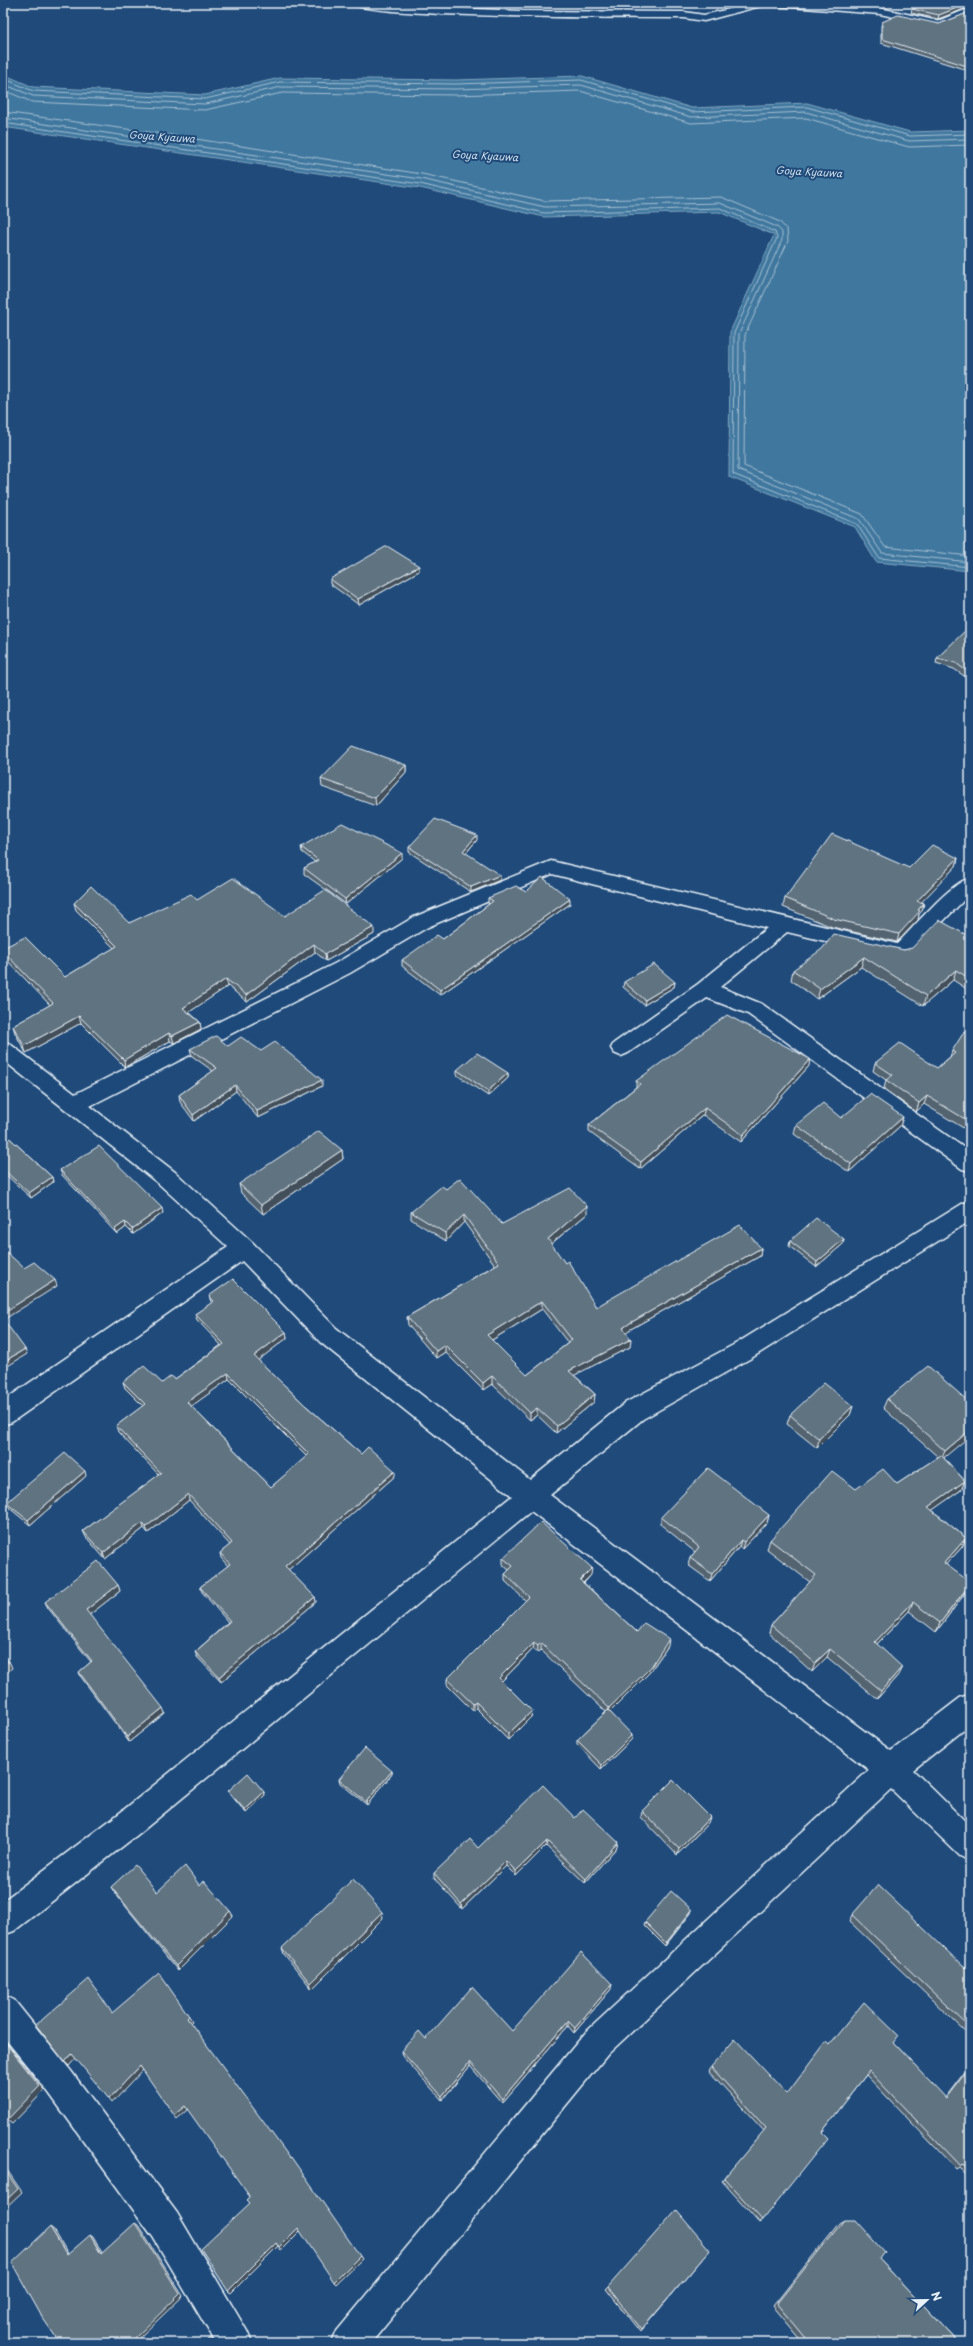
<svg xmlns="http://www.w3.org/2000/svg" width="973" height="2346" font-family="'Playpen Sans',sans-serif">
<style>
.water{fill:#41779e;stroke:#84a8c2}
.lines{fill:none;stroke-linecap:round;stroke-linejoin:round}
.shore{stroke:#a5c0d4;stroke-width:1}
.minor-casing{stroke:#e8f1f8;stroke-width:3}
.minor{fill:#1f4a7a;fill-rule:evenodd}
.wall{fill:#53636f;stroke:#e8f1f8;fill-rule:evenodd}
.shaded-wall{fill:#43505a;stroke:#e8f1f8}
.building{fill:#607381;stroke:#e8f1f8;fill-rule:evenodd}
.labels{text-anchor:middle;dominant-baseline:central;stroke-width:4;stroke-linejoin:round;paint-order:stroke}
.far-water-label{font-size:10px;font-style:italic;fill:#cfdfea;stroke:#1f4a7a}
</style>
<rect width="100%" height="100%" fill="#1f4a7a"/>
<filter id="ink" filterUnits="userSpaceOnUse"><feTurbulence type="fractalNoise" baseFrequency=".025" numOctaves="2"/><feDisplacementMap in="SourceGraphic" scale="8" xChannelSelector="R" yChannelSelector="G"/><feConvolveMatrix kernelMatrix="1 2 1 2 8 2 1 2 1" color-interpolation-filters="sRGB"/></filter>
<g filter="url(#ink)">
<!-- water -->
<path class="water" d="M3 74 33 87 205 95 280 78 456 80 582 76 692 108 807 103 910 132 970 130V571L876 562 855 527 729 477 730 332 774 235 719 212 544 217 420 188 3 127Z"/>
<g class="lines">
<!-- shore -->
<path class="shore" d="M3 78 33 91 205 99 280 82 456 84 581 80 692 112 807 107 910 136 970 134
M3 84 33 96 205 104 281 87 456 89 581 85 691 117 806 112 909 141 970 139
M3 90 32 102 205 110 282 93 456 95 580 91 691 123 806 118 909 147 970 145
M3 112 170 135 422 174 545 201 721 197 780 222 787 230 788 241 745 335 744 466 862 514 885 547 970 556
M3 118 421 179 545 207 720 203 777 227 782 232V240L739 334 738 470 859 519 882 553 970 562
M3 123 420 184 544 213 720 208 775 232 777 238 734 333 733 474 857 524 879 558 970 567"/>
<defs>
<path id="minor" d="M349 3 521 11 684 12 704 15 755 3H772L704 21 684 18C645 18 363 18 349 3Z
M773 3H814L880 8 938 21 970 8V14L939 27 880 14 778 6Z
M551 861 897 944C913 928 950 883 970 878V894L908 957 901 959 787 932 720 987 762 1004 970 1152V1171L962 1169 748 1014 707 998 628 1053 621 1056 614 1053 611 1048 614 1043 698 984 767 928 552 874 428 927 350 973 90 1106 175 1172 252 1242 336 1328 530 1480 625 1403 737 1343 962 1204 970 1201V1221L753 1357 643 1419 550 1495 891 1751 960 1698 970 1694V1725L913 1770 970 1826V1861L960 1856 891 1789 608 2054 371 2343H332L337 2331 586 2032 869 1770 531 1511 141 1832 14 1931 3 1935V1901L121 1812 512 1496 320 1342 242 1261 12 1422 3 1425V1401L228 1247 159 1184 3 1060V1041L10 1044 75 1094 336 963 414 917Z
M3 1995 14 2000 71 2071 177 2213 247 2331 252 2343H216L153 2237 49 2093 3 2036Z"/>
</defs>
<!-- minor casing -->
<use href="#minor" class="minor-casing"/>
<!-- minor -->
<use href="#minor" class="minor"/>
</g>
<!-- wall -->
<path class="wall" d="M970 3V7H969L938 19 911 13 912 9Z
M970 12V71L881 43V26L882 22 939 24Z
M419 571 359 605 330 584V579Z
M970 628V680L954 669 936 663 937 658Z
M406 765V772L376 806 322 787 321 779Z
M477 840 466 853 500 880 471 892 409 852V847Z
M301 847 402 858 346 904 304 874V868L315 862 302 852Z
M958 858 956 866 921 902 924 903 922 911 919 914 918 920 897 942 832 927 783 907 785 898 909 868Z
M526 892 570 904 440 995 402 966V960L443 939 489 904 488 903V898Z
M197 900 285 916 374 934 326 961 315 952 247 1002 228 986 189 1012 200 1022 201 1029 174 1043 170 1041 125 1067 81 1023 26 1053 15 1033 13 1026 50 1005 3 956V948L65 977 114 948 76 910 74 903 129 923Z
M970 937V991L953 980 923 1006 861 967 817 999 791 980 793 970 904 950Z
M624 982H675L674 987 644 1005 623 987Z
M970 1036V1132L924 1104 916 1112 884 1089 886 1080 873 1071 875 1063 937 1068 950 1057 952 1051Z
M228 1046 261 1051 322 1086 258 1118 236 1091 194 1121 180 1102 179 1095 213 1071 192 1056 190 1049Z
M809 1066 741 1142 703 1115 640 1169 589 1132V1125L636 1087V1081Z
M457 1070 508 1073V1078L488 1096 457 1075Z
M903 1117 900 1126 849 1172 794 1134 796 1125 841 1118Z
M3 1132 52 1177 53 1182 31 1198 3 1172Z
M342 1150 343 1159 263 1214 241 1193 239 1184Z
M60 1170 163 1213 133 1234 126 1227 117 1234 62 1175Z
M446 1189 502 1224 587 1214 551 1244 596 1307 761 1248 760 1256 629 1330 626 1333 630 1347 574 1375 595 1394 594 1402 556 1433 537 1415 530 1420 492 1384 483 1390 445 1352 436 1358 408 1325 407 1317 495 1265 464 1222 446 1241 411 1219V1212ZM542 1309 568 1343 527 1375 492 1340Z
M844 1239 843 1244 816 1267 789 1246 790 1241Z
M209 1296 286 1332 287 1338 258 1360 305 1405 361 1454 395 1476 288 1570 315 1597 316 1602 221 1682 197 1657 195 1652 228 1622 202 1592 200 1587 228 1566 221 1558 220 1553 230 1545 189 1500 148 1533 144 1528 105 1559 86 1537 83 1531 159 1475 118 1432 116 1426 143 1406 125 1388 123 1382 162 1383 175 1379 221 1345 197 1320 195 1314 212 1303 211 1302ZM229 1379 307 1457 271 1487 191 1406Z
M887 1399 970 1403 944 1458 965 1481 961 1490 932 1510 966 1538 962 1547 946 1564 966 1592 936 1632 909 1611 877 1644 898 1675 877 1699 827 1657 812 1672 769 1633 771 1625 810 1582 767 1549 770 1540 856 1489 897 1484 938 1457 883 1408Z
M853 1406 850 1415 817 1448 787 1424 790 1415Z
M86 1476 30 1525 8 1507 6 1503Z
M769 1515 767 1523 742 1549 739 1547 710 1581 688 1565 690 1558 695 1552 660 1524 661 1517Z
M503 1558 591 1575 584 1583 637 1632 668 1646 649 1673 610 1712 632 1739 601 1769 577 1744V1740L606 1712 541 1650 538 1653 533 1649 502 1681 532 1711 531 1717 508 1740 476 1708 473 1711 447 1685V1679L526 1601 505 1581V1574L509 1570 503 1565Z
M118 1585 120 1591 89 1615 165 1713 129 1742 81 1677 79 1672 91 1662 48 1608 45 1602Z
M392 1771V1774L367 1805 340 1783 339 1779Z
M228 1791 264 1792 265 1795 246 1813 230 1794Z
M642 1811 708 1823 677 1855 641 1817Z
M575 1818 617 1847 585 1883 546 1846 516 1876 506 1866 462 1909 434 1878V1873L478 1848Z
M200 1886 230 1911 233 1916 178 1971 114 1892 111 1887 157 1892Z
M691 1913 665 1946 644 1925 645 1922Z
M852 1915 965 1967 970 1960V2036L849 1921Z
M383 1918 312 1989 284 1954 282 1948Z
M611 1989 574 2033 568 2026 502 2103 470 2066 442 2100 402 2056 401 2051 426 2039 512 2031Z
M893 2042 945 2098 970 2065V2178L959 2167 956 2169 866 2075 822 2132 762 2220 759 2222 722 2181 764 2131 709 2071 711 2067 787 2094 829 2045Z
M844 2220 879 2259 958 2343H804L773 2306 839 2223Z
M710 2250 640 2332 606 2289 608 2287Z"/>
<!-- shaded-wall -->
<path class="shaded-wall" d="M969 3H970L969 7 938 19 939 15Z
M419 566V571L359 605 358 599Z
M406 765V772L376 806 375 798Z
M477 835V840L463 856V851Z
M402 853V858L346 904 345 899Z
M958 858 956 866 915 909 917 901Z
M500 875V880L471 892V887Z
M570 899V904L440 995V990Z
M924 903 922 911 919 914 918 920 897 942 899 934Z
M374 927V934L326 961 325 954Z
M314 944 315 952 247 1002 246 995Z
M864 957 861 967 817 999 820 989Z
M956 970 953 980 923 1006 926 996Z
M226 979 228 986 185 1015 183 1008Z
M675 982 674 987 644 1005 645 1000Z
M79 1016 81 1023 26 1053 24 1046Z
M200 1022 201 1029 174 1043 172 1036Z
M169 1033 170 1041 125 1067 124 1060Z
M810 1059 809 1066 741 1142 743 1135Z
M508 1073V1078L488 1096V1091Z
M322 1080V1086L258 1118 257 1111Z
M235 1085 236 1091 194 1121 193 1115Z
M927 1096 924 1104 916 1112 919 1103Z
M705 1108 703 1115 640 1169 641 1162Z
M903 1117 900 1126 849 1172 851 1164Z
M342 1150 343 1159 263 1214 261 1205Z
M52 1177 53 1182 31 1198 29 1193Z
M587 1206V1214L547 1247 548 1239Z
M162 1208 163 1213 133 1234 132 1229Z
M464 1215V1222L446 1241 445 1233Z
M125 1222 126 1227 117 1234 115 1229Z
M844 1239 843 1244 816 1267 817 1262Z
M761 1248 760 1256 629 1330 622 1336 623 1328 630 1323Z
M55 1280 57 1286 3 1320V1313Z
M542 1301V1309L487 1343V1335Z
M286 1332 287 1338 256 1362 254 1356Z
M631 1339 630 1347 569 1378V1371Z
M445 1345V1352L436 1358V1351Z
M25 1349 27 1354 3 1369V1362Z
M228 1373 229 1379 189 1408 187 1402Z
M492 1376V1384L483 1390V1383Z
M595 1394 594 1402 556 1433 557 1426Z
M853 1406 850 1415 817 1448 819 1439Z
M537 1408V1415L530 1420V1413Z
M970 1430V1436L941 1460 945 1451Z
M85 1471 86 1476 30 1525 28 1520Z
M395 1471V1476L286 1572 285 1566Z
M965 1481 961 1490 924 1516 928 1507Z
M188 1494 189 1500 148 1533 146 1527Z
M6 1514 10 1521 3 1526V1516Z
M769 1515 767 1523 742 1549 744 1542Z
M142 1523 144 1528 105 1559 103 1553Z
M966 1538 962 1547 940 1571 944 1563Z
M741 1540 739 1547 710 1581 712 1574Z
M592 1568 591 1575 580 1586V1580Z
M118 1585 120 1591 88 1616 86 1610Z
M970 1585 966 1592 936 1632 940 1623Z
M315 1597 316 1602 221 1682 219 1677Z
M913 1602 909 1611 871 1650 875 1642Z
M669 1639 668 1646 649 1673 608 1714 609 1708Z
M534 1643 533 1649 499 1684V1678Z
M541 1643V1650L538 1653V1646Z
M830 1649 827 1657 812 1672 815 1663Z
M9 1661 12 1668 3 1676V1666Z
M902 1667 898 1675 877 1699 881 1691Z
M476 1702V1708L473 1711V1704Z
M163 1708 165 1713 129 1742 127 1737Z
M532 1711 531 1717 508 1740V1734Z
M632 1735V1739L601 1769 602 1765Z
M392 1771V1774L367 1805 366 1802Z
M264 1792 265 1795 246 1813 245 1810Z
M710 1817 708 1823 677 1855 679 1849Z
M547 1841 546 1846 516 1876V1871Z
M618 1842 617 1847 585 1883 586 1879Z
M506 1861V1866L462 1909 461 1904Z
M692 1910 691 1913 665 1946 666 1943Z
M230 1911 233 1916 178 1971 176 1966Z
M382 1912 383 1918 312 1989 310 1983Z
M612 1984 611 1989 574 2033 575 2028Z
M189 2016 192 2021 190 2023 187 2018Z
M568 2021V2026L502 2103V2099Z
M3 2039 45 2090 12 2124 7 2120Z
M72 2054 76 2058 69 2066 65 2062Z
M470 2062V2066L442 2100V2096Z
M140 2066 143 2070 112 2103 109 2099Z
M185 2106 187 2110 177 2119 174 2115Z
M3 2164 22 2192 3 2210Z
M135 2223 138 2225 183 2296 138 2339 140 2343H139L135 2338Z
M50 2227 54 2230 70 2257 67 2255Z
M298 2228 300 2231 281 2250 279 2247Z
M90 2235 93 2237 104 2256 101 2254Z
M276 2243 278 2246 231 2293 228 2291Z
M360 2256 362 2259 336 2284 334 2282Z"/>
<!-- building -->
<path class="building" d="M931 3H969L939 15 912 9Z
M970 12V67L882 39V22L898 15 939 24Z
M387 546 419 566 358 599 330 579Z
M969 627 970 628V674L956 663 937 658Z
M353 746 406 765 375 798 321 779Z
M435 819 477 835 463 851 500 875 471 887 409 847Z
M342 823 402 853 345 899 304 868 318 860 301 847Z
M832 834 909 868 932 845 958 858 917 901 924 903 918 910 920 911 899 934 834 919 785 898Z
M542 877 570 899 440 990 402 960 437 935 443 939 493 901 488 898 516 886 526 892Z
M233 878 285 916 325 890 374 927 325 954 314 944 246 995 226 979 183 1008 200 1022 172 1036 169 1033 124 1060 79 1016 24 1046 13 1026 53 1003 3 951V948L25 937 65 977 117 946 74 903 91 886 129 923 191 894 197 900Z
M939 920 970 937V979L956 970 926 996 864 957 820 989 793 970 822 949 834 934 904 950 912 948Z
M654 964 675 982 645 1000 624 982Z
M727 1015 810 1059 743 1135 705 1108 641 1162 589 1125 640 1084 636 1081Z
M964 1032 970 1036V1122L927 1096 919 1103 886 1080 893 1075 875 1063 900 1043 937 1068 955 1053 952 1051Z
M216 1036 228 1046 241 1037 261 1051 275 1042 322 1080 257 1111 235 1085 193 1115 179 1095 217 1068 190 1049Z
M477 1053 508 1073 488 1091 457 1070Z
M870 1094 903 1117 851 1164 796 1125 823 1103 841 1118Z
M319 1131 342 1150 261 1205 239 1184Z
M3 1132 52 1177 29 1193 3 1169Z
M99 1146 162 1208 132 1229 125 1222 115 1229 60 1170Z
M460 1178 502 1224 570 1188 587 1206 548 1239 565 1263 568 1261 596 1307 740 1225 761 1248 630 1323 623 1328 631 1339 569 1371 595 1394 557 1426 537 1408 530 1413 492 1376 483 1383 445 1345 436 1351 407 1317 499 1263 464 1215 445 1233 411 1212 442 1186 446 1189ZM542 1301 572 1340 527 1375 487 1335Z
M816 1218 844 1239 817 1262 790 1241Z
M3 1249 24 1268 34 1262 55 1280 3 1313Z
M233 1279 286 1332 254 1356 305 1405 361 1454 368 1447 395 1471 285 1566 315 1597 219 1677 195 1652 230 1621 200 1587 230 1564 220 1553 232 1543 188 1494 146 1527 142 1523 103 1553 83 1531 161 1473 116 1426 145 1404 123 1382 144 1366 162 1383 171 1376 175 1379 224 1344 195 1314 214 1301 209 1296ZM228 1373 309 1454 271 1487 187 1402Z
M3 1319 25 1349 3 1362Z
M928 1366 970 1403V1430L945 1451 887 1399Z
M824 1383 853 1406 819 1439 790 1415Z
M65 1453 85 1471 28 1520 6 1503Z
M941 1455 965 1481 928 1507 966 1538 944 1563 970 1582V1584L940 1623 913 1602 875 1642 902 1667 881 1691 830 1649 815 1663 771 1625 816 1575 770 1540 832 1471 856 1489 883 1469 897 1484Z
M708 1468 769 1515 744 1542 741 1540 712 1574 690 1558 699 1547 661 1517Z
M3 1510 6 1514 3 1516Z
M541 1522 592 1568 580 1580 637 1632 644 1623 669 1639 651 1667 609 1708 541 1643 538 1646 534 1643 499 1678 532 1711 508 1734 476 1702 473 1704 447 1679 529 1597 505 1574 513 1566 503 1558Z
M98 1561 118 1585 86 1610 163 1708 127 1737 79 1672 92 1661 45 1602Z
M3 1655 9 1661 3 1666Z
M608 1710 632 1735 602 1765 577 1740Z
M365 1748 392 1771 366 1802 339 1779Z
M248 1773 264 1792 245 1810 228 1791Z
M673 1780 710 1817 679 1849 642 1811Z
M543 1785 575 1818 583 1809 618 1842 586 1879 547 1841 516 1871 506 1861 461 1904 434 1873 470 1839 478 1848Z
M135 1865 157 1892 185 1866 200 1886 204 1881 230 1911 176 1966 111 1887Z
M353 1879 382 1912 310 1983 282 1948Z
M878 1885 965 1968 970 1961V2028L852 1915Z
M671 1891 692 1910 666 1943 645 1922Z
M581 1952 612 1984 575 2028 568 2021 502 2099 470 2062 442 2096 401 2051 419 2031 426 2039 472 1987 512 2031Z
M159 1973 189 2016 187 2018 290 2158 291 2157 360 2256 334 2282 298 2228 279 2247 276 2243 228 2291 201 2249 250 2203 247 2200 250 2197 185 2106 174 2115 140 2066 109 2099 72 2054 65 2062 36 2025 89 1979 112 2013Z
M864 2002 898 2035 893 2042 946 2098 970 2067V2170L963 2163 960 2166 869 2071 822 2132 828 2138 762 2220 724 2178 766 2128 711 2067 735 2039 787 2094 826 2042 829 2045Z
M3 2040 40 2086 7 2120 3 2114Z
M3 2167 18 2189 3 2203Z
M676 2210 710 2250 641 2330 608 2287Z
M844 2220H855L884 2252 879 2259 958 2343H810L777 2303Z
M135 2223 180 2294 135 2338 139 2343H60L42 2317 12 2263 50 2227 67 2255 90 2235 101 2254Z
M210 2338 213 2342 217 2343H206Z"/>
</g>
<g class="labels">
<!-- far-water labels -->
<g class="far-water-label">
<text transform="translate(162 136) rotate(4)">Goya Kyauwa</text>
<text transform="translate(485 155) rotate(3)">Goya Kyauwa</text>
<text transform="translate(809 171) rotate(3)">Goya Kyauwa</text>
</g>
</g>
<!-- margin -->
<rect width="973" height="2346" fill="none" stroke="#1f4a7a" stroke-width="16"/>
<rect x="8" y="8" width="957" height="2330" fill="none" stroke="#e8f1f8" stroke-width="1.5" filter="url(#ink)"/>
<!-- north arrow -->
<g transform="translate(927 2300) rotate(68)" stroke="#1f4a7a" stroke-width="3" paint-order="stroke">
<path d="M0-3L7 15L0 10L-7 15Z" fill="#e8f1f8"/>
<text y="-6" font-size="11" font-weight="bold" text-anchor="middle" fill="#e8f1f8">N</text>
</g>
</svg>
